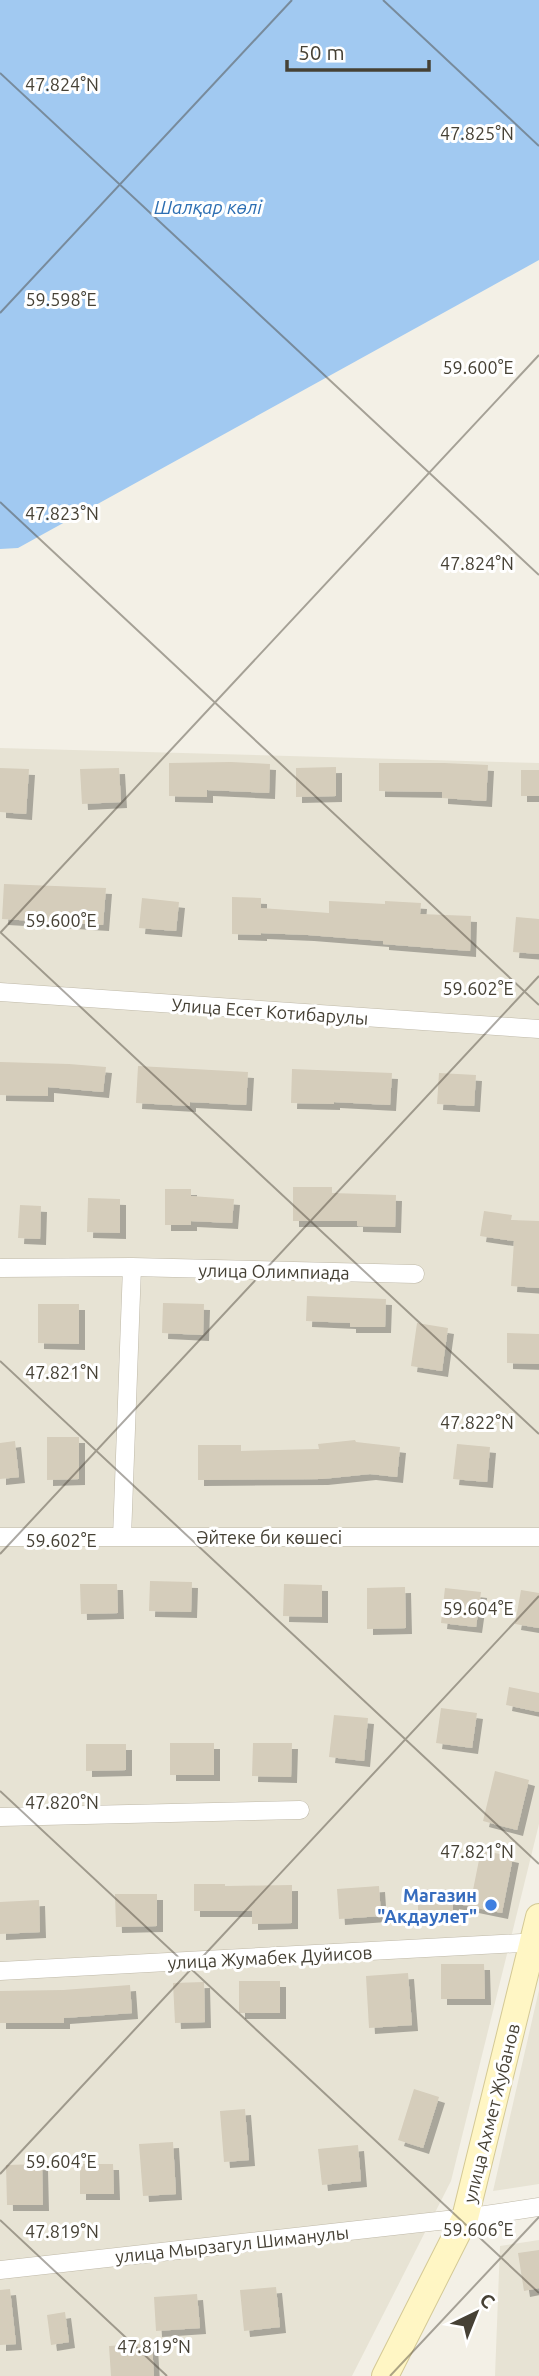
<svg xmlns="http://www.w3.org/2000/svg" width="539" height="2376" font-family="Ubuntu,sans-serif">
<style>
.residential{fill:#e7e3d4}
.water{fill:#a1c9f1}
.building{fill:#d5cdbb;filter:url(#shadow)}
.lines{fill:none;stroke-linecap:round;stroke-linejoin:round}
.minor-casing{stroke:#bfb9a8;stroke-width:19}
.secondary-casing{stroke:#d4c995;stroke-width:28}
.minor{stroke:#fff;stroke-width:18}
.secondary{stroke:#fff6c4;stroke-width:26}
.ticks{fill:none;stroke:#464135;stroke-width:2;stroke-opacity:0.45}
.shop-dot{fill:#3f7fe0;stroke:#fff;stroke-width:2.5}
.labels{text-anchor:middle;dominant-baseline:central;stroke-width:6;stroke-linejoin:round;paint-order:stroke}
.street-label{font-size:18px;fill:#464135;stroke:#fff}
.shop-label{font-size:18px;font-weight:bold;fill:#366cbe;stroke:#fff;text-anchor:end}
.water-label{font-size:19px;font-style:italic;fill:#2d6fb3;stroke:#fff}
.ticks-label{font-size:18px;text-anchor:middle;fill:#464135;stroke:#fff;stroke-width:6;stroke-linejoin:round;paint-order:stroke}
</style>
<defs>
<filter id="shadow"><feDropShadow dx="6" dy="6" stdDeviation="0" flood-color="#0004"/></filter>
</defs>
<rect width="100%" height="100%" fill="#f3f0e6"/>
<!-- residential -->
<path class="residential" d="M0 748 539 763V1824L451 2181 352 2376H0Z
M539 1990V2184L493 2191Z
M539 2240V2376H495L500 2246Z"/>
<!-- water -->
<path class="water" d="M0 0H539V260L18 548 0 549Z"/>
<!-- building -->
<path class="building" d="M231 762 270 764 269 793 207 790V797L169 796V763Z
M379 763H444L488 765 486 801 442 798V792L379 791Z
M336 767V796L296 797V768Z
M0 768 29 769 26 814 0 812Z
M119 768 121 802 82 804 80 769Z
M521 770H539V796H521Z
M4 884 106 888 103 925 2 919Z
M232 897 261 898V908L329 913V901L385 904V901L421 903 420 914 471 916 470 951 383 944V941L308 935 261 933V935L232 934Z
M142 898 179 902 176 931 139 928Z
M516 917 539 919V954L513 952Z
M0 1062 69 1064 106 1067 103 1092 48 1087V1096L0 1095Z
M138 1066 248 1072 246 1105 190 1102V1106L136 1103Z
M292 1069 392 1073 390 1105 334 1102V1104L291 1103Z
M439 1073 476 1075 474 1106 437 1104Z
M293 1187H332V1193L396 1195 395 1227 357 1226V1221H293Z
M165 1189H191V1196L234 1199 232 1223 191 1221V1225H165Z
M88 1198 120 1199V1233L87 1232Z
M20 1205 41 1206 40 1239 18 1238Z
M484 1211 512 1215 511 1220 539 1221V1288L511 1286 514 1241 480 1236Z
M307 1296 386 1299 385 1327H350V1323L306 1321Z
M163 1303 204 1304 203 1335 162 1333Z
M38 1304H79V1344L38 1343Z
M417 1323 448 1328 442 1371 411 1366Z
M507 1333 539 1334V1364L507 1363Z
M47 1437H79V1479L47 1480Z
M355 1440 356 1442 400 1447 397 1477 370 1474 322 1479 198 1480V1445H241V1451L319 1449 318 1444Z
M15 1441 19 1477 0 1479V1443Z
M457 1444 490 1447 487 1482 453 1479Z
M150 1581 192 1582 191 1612 149 1611Z
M80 1584H117L118 1613 81 1614Z
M284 1584 322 1585V1617L283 1616Z
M405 1587 406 1628 367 1629V1588Z
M445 1588 481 1592 476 1627 441 1623Z
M521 1590 539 1593V1628L515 1624Z
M509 1687 539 1693V1712L506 1705Z
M441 1708 477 1713 472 1748 436 1743Z
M334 1715 368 1718 364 1761 329 1757Z
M170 1743H214V1775H170Z
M253 1743H292L291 1777 252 1776Z
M86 1744H126V1770L86 1771Z
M495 1771 529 1780 517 1830 483 1821Z
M481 1850 513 1857 502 1913 453 1903V1918H418V1889L473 1890Z
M194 1884H225V1886L292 1885V1923L252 1924V1911H194Z
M379 1886 381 1916 339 1919 337 1889Z
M115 1894H157V1926L116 1927Z
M39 1900 40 1932 0 1934V1902Z
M441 1964H484L485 1999H441Z
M408 1973 412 2025 369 2028 366 1976Z
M239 1981H280V2013H239Z
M204 1982 205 2022 175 2023 173 1983Z
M130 1985 132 2013 64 2018V2023H0V1991L63 1990Z
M414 2089 439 2097 423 2148 398 2140Z
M245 2109 249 2160 224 2162 220 2111Z
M173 2142 176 2194 143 2196 139 2144Z
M358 2145 361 2181 322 2185 318 2149Z
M42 2164 43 2205H7L6 2165Z
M80 2164H113L114 2194H80Z
M539 2250V2288L524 2291 518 2253Z
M276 2287 280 2327 244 2331 240 2290Z
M10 2289 16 2344 0 2345V2290Z
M197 2294 200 2328 156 2331 154 2297Z
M65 2312 69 2342 51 2345 47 2315Z
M152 2343 154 2376H111L109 2346Z"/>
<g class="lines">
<defs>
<path id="minor" d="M0 992 539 1029
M132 1267 415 1274
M0 1268 132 1267 122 1537
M0 1537H539
M0 1817 300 1810
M0 1971 539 1942
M0 2270 465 2218 539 2207"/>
<path id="secondary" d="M385 2376 465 2218 539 1917"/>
</defs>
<!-- minor casing -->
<use href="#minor" class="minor-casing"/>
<!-- secondary casing -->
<use href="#secondary" class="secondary-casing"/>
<!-- minor -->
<use href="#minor" class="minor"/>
<!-- secondary -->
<use href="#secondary" class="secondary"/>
</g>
<!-- ticks -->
<path class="ticks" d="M383 0 539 146M0 73 539 575M0 313 292 0M0 502 539 1005M0 932 539 1434M0 933 539 355M0 1361 539 1864M0 1554 539 976M0 1791 539 2293M0 2174 539 1596M0 2220 167 2376M390 2376 539 2217"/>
<!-- markers -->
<circle class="shop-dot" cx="491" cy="1905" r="7"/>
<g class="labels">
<!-- street labels -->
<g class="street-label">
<text transform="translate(270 1011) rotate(4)">Улица Есет Котибарулы</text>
<text transform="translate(274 1271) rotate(1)">улица Олимпиада</text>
<text x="269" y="1537">Әйтеке би көшесі</text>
<text transform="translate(270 1957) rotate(-3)">улица Жумабек Дуйисов</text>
<text transform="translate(491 2113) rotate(-76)">улица Ахмет Жубанов</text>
<text transform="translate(232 2244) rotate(-6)">улица Мырзагул Шиманулы</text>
</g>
<!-- shop labels -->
<g class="shop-label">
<text x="477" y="1895">Магазин<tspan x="477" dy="21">"Акдаулет"</tspan></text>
</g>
<!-- water labels -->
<g class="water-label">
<text x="208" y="207">Шалқар көлі</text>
</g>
</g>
<g class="ticks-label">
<text x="62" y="91">47.824°N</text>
<text x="477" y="140">47.825°N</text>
<text x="61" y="306">59.598°E</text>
<text x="478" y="374">59.600°E</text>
<text x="62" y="520">47.823°N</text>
<text x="477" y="570">47.824°N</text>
<text x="61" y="927">59.600°E</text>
<text x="478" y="995">59.602°E</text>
<text x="62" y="1379">47.821°N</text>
<text x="477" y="1429">47.822°N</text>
<text x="61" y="1547">59.602°E</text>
<text x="478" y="1615">59.604°E</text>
<text x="62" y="1809">47.820°N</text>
<text x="477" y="1858">47.821°N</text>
<text x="61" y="2168">59.604°E</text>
<text x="478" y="2236">59.606°E</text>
<text x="62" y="2238">47.819°N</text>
<text x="154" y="2353">47.819°N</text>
</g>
<!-- north arrow -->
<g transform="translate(476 2313) rotate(43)" stroke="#ffffff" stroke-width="5" paint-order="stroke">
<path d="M0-5L12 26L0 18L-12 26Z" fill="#464135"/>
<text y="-10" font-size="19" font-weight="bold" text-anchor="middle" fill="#464135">С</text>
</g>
<!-- scale -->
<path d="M287 60v10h142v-10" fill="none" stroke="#464135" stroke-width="3.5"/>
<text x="298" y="60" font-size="21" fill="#464135" stroke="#ffffff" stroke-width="5" paint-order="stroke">50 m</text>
</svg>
